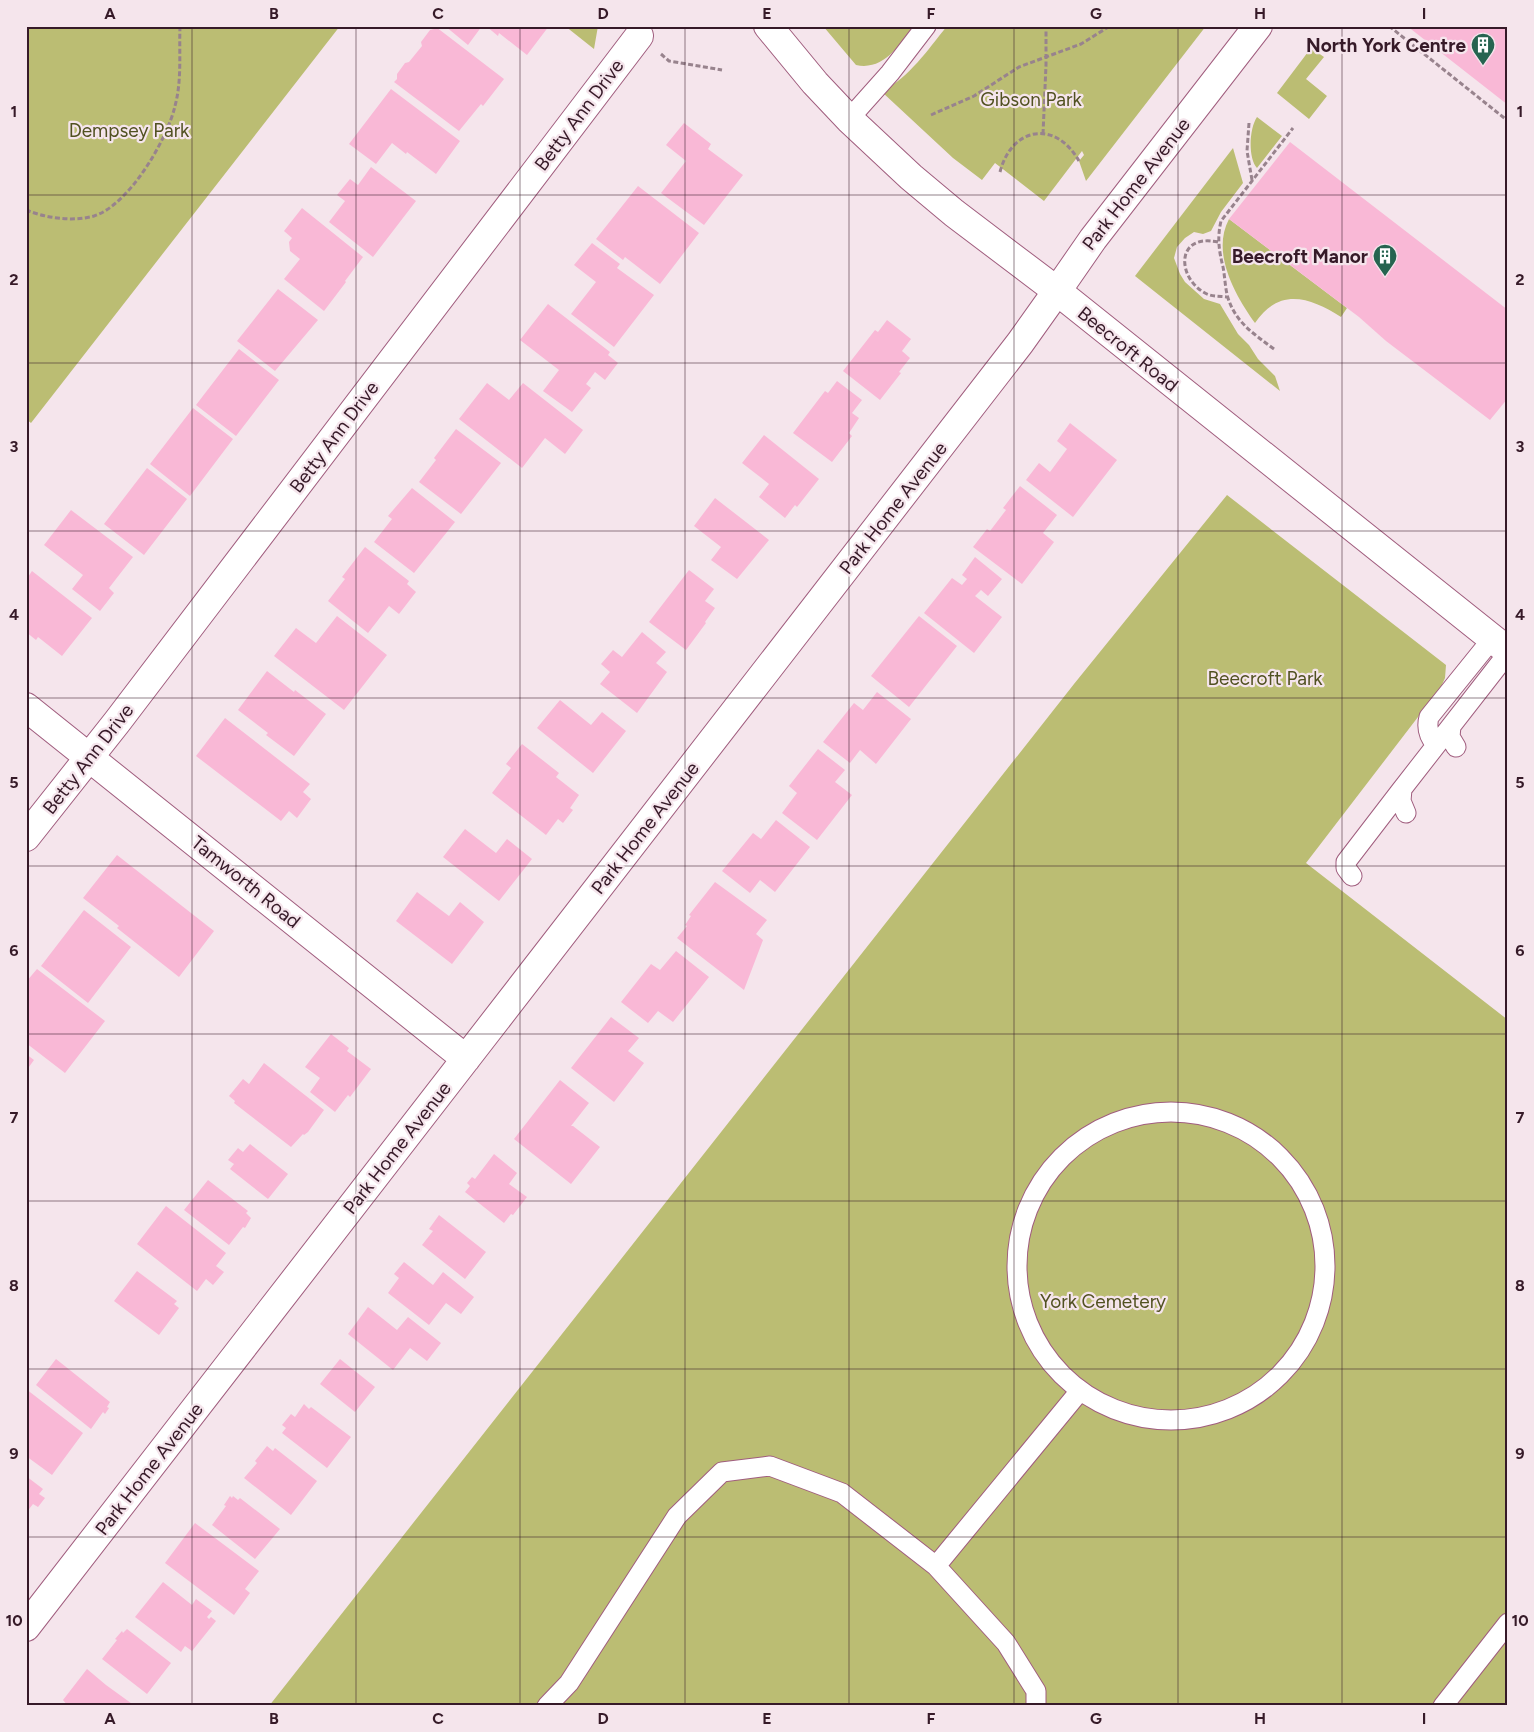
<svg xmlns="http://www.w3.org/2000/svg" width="1534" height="1732" font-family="Figtree,sans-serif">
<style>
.green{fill:#bbbd73}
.building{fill:#f9b8d6}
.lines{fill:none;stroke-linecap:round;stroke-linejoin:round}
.service-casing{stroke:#a05d7e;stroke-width:21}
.minor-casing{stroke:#a05d7e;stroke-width:30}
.tertiary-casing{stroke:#a05d7e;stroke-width:30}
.path{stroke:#98838d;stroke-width:3;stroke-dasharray:5 2.5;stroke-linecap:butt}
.service{stroke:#fff;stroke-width:19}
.minor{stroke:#fff;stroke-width:28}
.tertiary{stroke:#fff;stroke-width:28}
.grid{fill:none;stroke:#361a28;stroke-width:1;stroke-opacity:0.55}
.labels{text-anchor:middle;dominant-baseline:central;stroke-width:4.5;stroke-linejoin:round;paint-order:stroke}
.poi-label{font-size:19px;font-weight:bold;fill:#361a28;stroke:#f5e5ec;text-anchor:end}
.park-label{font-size:19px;fill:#515121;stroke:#f5e5ec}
.street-label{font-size:19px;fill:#361a28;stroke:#f5e5ec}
.neatline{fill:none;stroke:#361a28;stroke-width:2}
.grid-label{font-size:16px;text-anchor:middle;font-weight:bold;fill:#361a28}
</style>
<rect width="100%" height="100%" fill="#f5e5ec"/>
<!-- green -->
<path class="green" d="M26 26H340L31 423 26 419Z
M565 26H598L594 49Z
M823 26H914C899 45 884 71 856 65Z
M947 26H1206L1086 181 1079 161 1084 155 1082 151 1044 201 995 163 982 180 953 158 882 92C910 76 927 51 947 26Z
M1311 48 1324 57 1306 79 1327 96 1309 119 1277 93Z
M1257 117 1282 136 1257 168C1248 158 1249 129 1257 117Z
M1233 148 1243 183 1221 212 1211 231 1203 234 1194 232 1185 238 1177 247 1174 258 1180 274 1185 282 1204 299 1220 304 1238 334 1249 345 1258 359 1275 376 1280 391 1135 276Z
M1229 219 1347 308 1341 317C1310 297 1279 287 1255 323 1235 295 1211 253 1229 219Z
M1227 495 1446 665 1445 678 1441 687 1306 863 1508 1020V1706H269L1074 684Z"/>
<!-- building -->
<path class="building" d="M445 26H482L468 45Z
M486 26H549L527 55 499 33 498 36Z
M1407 26H1508V105Z
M436 27 504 79 483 106 481 104 459 131 394 82 397 79V74L405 63 409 62 422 46 421 42 430 30 434 29Z
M391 89 460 141 436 174 407 152 406 154 392 143 376 164 349 144Z
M684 123 711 144 708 149 743 175 704 225 661 193 686 161 666 145Z
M1290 142 1508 310V398L1490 420 1386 341 1359 317 1229 219Z
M371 167 416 201 373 257 329 222 345 201 337 195 350 179 358 185Z
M638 186 699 233 660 284 625 257 623 260 596 239Z
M302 208 363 257 345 281 346 282 324 311 284 279 300 259 290 251 289 242 292 238 284 231Z
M592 243 620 264 617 268 654 295 614 347 571 314 596 282 574 265Z
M278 289 318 320 275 371 237 341Z
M548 304 610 352 608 355 618 363 605 380 595 372 586 384 591 388 572 412 543 391 559 370 520 340Z
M887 320 911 339 902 351 910 358 899 372 901 373 880 400 843 371 875 330 878 332Z
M239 349 279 380 236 436 196 405Z
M837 381 862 400 852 413 859 418 849 433 852 436 832 462 793 433 825 391 828 393Z
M487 383 509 400 523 383 583 430 565 454 545 438 522 468 459 419Z
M193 408 233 439 190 496 150 464Z
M1070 423 1117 460 1073 517 1026 480 1039 463 1050 472 1067 449 1057 441Z
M456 429 501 463 461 514 419 482 436 460 434 458Z
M764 435 819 479 797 507 795 505 785 518 759 497 769 484 742 463Z
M147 468 187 499 144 555 104 524Z
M1020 486 1057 515 1043 533 1054 542 1022 584 973 547 987 529 990 531 1006 510 1003 508Z
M412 488 455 522 414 573 374 542 392 519 388 516Z
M715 498 769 540 737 579 711 560 721 547 694 526Z
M71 510 133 557 109 588 114 593 100 611 72 589 83 575 44 545Z
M365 547 409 581 407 584 416 592 399 614 389 606 368 633 328 601 345 579 342 577Z
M975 557 1002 579 988 596 981 590 975 596 1002 617 974 653 924 613 952 578 962 585 967 579 962 575Z
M689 570 714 589 705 601 715 608 705 622 706 623 686 650 649 622Z
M32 571 92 618 62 656 38 637 36 640 26 632V576L28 577Z
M337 616 387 655 344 710 274 656 296 628 316 643Z
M919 616 957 646 909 707 871 676Z
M642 632 666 652 656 663 667 672 637 713 600 684 610 672 601 664 613 650 622 657Z
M267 671 294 692 295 690 326 714 294 756 266 735 268 733 238 710Z
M877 692 911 719 876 764 860 750 850 763 823 742 854 703 863 710Z
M560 700 591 725 602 712 626 731 593 773 537 728Z
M225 718 310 784 303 792 311 799 297 818 289 811 281 821 196 756Z
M522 744 559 773 556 777 579 795 570 808 573 810 563 823 558 819 546 835 492 793 511 768 506 764Z
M818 749 845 770 835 782 852 795 817 840 782 813 797 793 789 786Z
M776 820 810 847 775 892 760 880 750 893 722 871 753 833 761 839Z
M465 829 496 853 507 839 532 859 499 901 443 857Z
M117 855 214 931 179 977 117 928 119 926 83 898Z
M715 882 767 920 756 934 763 940 744 990 677 938 687 926 685 925 691 916 689 915Z
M417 892 449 916 460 902 484 922 452 964 396 921Z
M84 910 131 947 88 1003 41 966Z
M676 951 709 977 673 1022 658 1011 648 1023 621 1002 651 964 660 970Z
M37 969 105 1021 65 1073 26 1043V982Z
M611 1017 639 1038 628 1051 644 1063 614 1102 571 1068Z
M331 1034 349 1048 347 1051 371 1069 350 1097 348 1095 335 1112 310 1092 320 1078 305 1067Z
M26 1054 34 1060 26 1071Z
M264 1063 324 1110 308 1132 304 1135 303 1134 291 1147 234 1103 235 1101 229 1096 243 1079 249 1084Z
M560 1080 589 1103 571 1126H573L600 1147 571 1184 514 1139Z
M250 1144 288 1174 268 1199 230 1169 234 1164 228 1160 238 1148 243 1152Z
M494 1154 517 1173 509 1184 527 1197 513 1215 511 1214 504 1223 465 1192 470 1186 467 1183 472 1177 475 1179Z
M208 1180 248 1211 246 1213 251 1218 245 1228 243 1227 229 1245 184 1210Z
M166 1206 226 1253 216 1266 224 1272 213 1285 206 1279 197 1291 137 1244Z
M439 1215 486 1252 465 1279 422 1245 433 1231 429 1229Z
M404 1262 433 1285 443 1272 474 1297 461 1314 446 1303 429 1325 388 1293 399 1278 394 1274Z
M137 1271 177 1301 174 1304 179 1308 159 1335 114 1301Z
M368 1307 397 1330 408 1317 441 1343 427 1361 410 1348 393 1370 348 1334Z
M56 1359 110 1402 107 1407 109 1408 105 1414 103 1412 91 1429 36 1385Z
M340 1359 375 1387 355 1412 320 1384Z
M26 1389 83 1433 52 1475 26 1456Z
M304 1404 309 1409 311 1407 351 1437 327 1468 282 1433 286 1428 282 1425 291 1414 295 1417Z
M267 1446 273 1451 275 1448 317 1481 291 1515 244 1478 257 1463 255 1461Z
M26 1476 43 1489 39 1494 45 1498 38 1507 33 1504 26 1513Z
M230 1496 232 1498 233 1496 238 1500 240 1498 280 1529 255 1559 212 1525 226 1506 224 1505Z
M195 1523 259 1571 245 1589 250 1593 234 1615 165 1563Z
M163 1582 192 1605 196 1599 212 1611 207 1617 209 1619 211 1617 216 1621 192 1651 185 1646 181 1652 135 1617Z
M127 1629 171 1663 147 1694 102 1659 117 1640 115 1639 122 1631 123 1633Z
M87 1669 106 1685 135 1706H68L63 1700Z"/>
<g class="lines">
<defs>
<path id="service" d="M849 119 890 73 926 26
M1451 726 1450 737 1456 747
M1436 745C1429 737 1426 728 1429 717L1492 639
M1406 813 1401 801 1402 789 1508 653
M1352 876 1346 868V862L1402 789
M1017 1266a154 154 0 1 1 308 0a154 154 0 1 1-308 0Z
M936 1566 1079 1392
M547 1706 569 1683 677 1516 722 1472 770 1466 842 1493 936 1566 1006 1643 1036 1691V1706
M1443 1706 1508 1623"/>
<path id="minor" d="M26 707 466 1059
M26 837 117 722 639 36
M26 1627 1020 343 1057 291"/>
<path id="tertiary" d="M768 26 815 83 849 119 911 177 954 213 1057 291 1508 651
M1057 291 1093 239 1258 26"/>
</defs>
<!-- service casing -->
<use href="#service" class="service-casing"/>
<!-- minor casing -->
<use href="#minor" class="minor-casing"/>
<!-- tertiary casing -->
<use href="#tertiary" class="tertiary-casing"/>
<!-- path -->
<path class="path" d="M1389 26 1508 121
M661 54 669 61 722 70
M931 115 974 96 1019 67 1081 44 1110 26
M1249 123 1247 151 1252 180
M1043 134 1046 65V26
M1000 172C1012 126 1056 120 1079 161
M26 210C46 218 72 222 94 216 129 205 167 140 175 106 182 80 179 53 180 26
M1218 242C1175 233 1177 278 1205 293 1212 297 1220 296 1228 297
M1274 349C1254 334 1236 323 1228 298 1225 288 1225 277 1223 267 1219 251 1217 238 1221 221L1293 128"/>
<!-- service -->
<use href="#service" class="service"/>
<!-- minor -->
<use href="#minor" class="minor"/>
<!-- tertiary -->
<use href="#tertiary" class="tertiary"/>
</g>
<!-- grid -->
<path class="grid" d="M192 26V1706M356 26V1706M520 26V1706M685 26V1706M849 26V1706M1014 26V1706M1178 26V1706M1342 26V1706M26 195H1508M26 363H1508M26 531H1508M26 698H1508M26 866H1508M26 1034H1508M26 1201H1508M26 1369H1508M26 1537H1508"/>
<!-- icons -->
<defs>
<symbol id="building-pin" viewBox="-11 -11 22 30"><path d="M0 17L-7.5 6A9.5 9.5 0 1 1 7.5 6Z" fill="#266450" stroke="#f5e5ec"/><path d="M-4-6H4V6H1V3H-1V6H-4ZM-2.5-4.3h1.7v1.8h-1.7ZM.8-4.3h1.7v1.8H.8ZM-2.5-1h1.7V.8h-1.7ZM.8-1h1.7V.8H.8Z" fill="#fff"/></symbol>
</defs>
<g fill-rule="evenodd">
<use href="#building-pin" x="1469" y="31" width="28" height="38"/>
<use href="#building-pin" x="1371" y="242" width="28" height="38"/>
</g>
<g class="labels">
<!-- poi labels -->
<g class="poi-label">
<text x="1466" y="45">North York Centre</text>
<text x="1368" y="256">Beecroft Manor</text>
</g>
<!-- park labels -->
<g class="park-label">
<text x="1031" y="99">Gibson Park</text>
<text x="129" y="130">Dempsey Park</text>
<text x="1265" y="678">Beecroft Park</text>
<text x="1103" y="1301">York Cemetery</text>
</g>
<!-- street labels -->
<g class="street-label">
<text transform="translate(579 115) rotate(-53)">Betty Ann Drive</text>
<text transform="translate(1136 184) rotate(-52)">Park Home Avenue</text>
<text transform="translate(1128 349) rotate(39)">Beecroft Road</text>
<text transform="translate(334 437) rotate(-53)">Betty Ann Drive</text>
<text transform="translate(893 508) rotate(-52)">Park Home Avenue</text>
<text transform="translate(88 759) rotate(-52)">Betty Ann Drive</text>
<text transform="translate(645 828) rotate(-52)">Park Home Avenue</text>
<text transform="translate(246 882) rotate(39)">Tamworth Road</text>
<text transform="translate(397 1148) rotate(-52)">Park Home Avenue</text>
<text transform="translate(149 1469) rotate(-52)">Park Home Avenue</text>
</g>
</g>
<!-- border -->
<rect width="1534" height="1732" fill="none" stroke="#f5e5ec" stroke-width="55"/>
<rect x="28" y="28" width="1478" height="1676" class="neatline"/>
<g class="grid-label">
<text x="110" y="19">A</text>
<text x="274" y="19">B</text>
<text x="438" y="19">C</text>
<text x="603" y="19">D</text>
<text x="767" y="19">E</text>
<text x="931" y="19">F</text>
<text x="1096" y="19">G</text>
<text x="1260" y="19">H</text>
<text x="1424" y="19">I</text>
<text x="14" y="117">1</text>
<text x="1520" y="117">1</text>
<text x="14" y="285">2</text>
<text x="1520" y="285">2</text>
<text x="14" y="452">3</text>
<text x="1520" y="452">3</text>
<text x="14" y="620">4</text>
<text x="1520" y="620">4</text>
<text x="14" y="788">5</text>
<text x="1520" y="788">5</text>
<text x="14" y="956">6</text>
<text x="1520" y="956">6</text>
<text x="14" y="1123">7</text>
<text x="1520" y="1123">7</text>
<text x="14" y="1291">8</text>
<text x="1520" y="1291">8</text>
<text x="14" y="1459">9</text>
<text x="1520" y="1459">9</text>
<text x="14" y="1626">10</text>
<text x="1520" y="1626">10</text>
<text x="110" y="1724">A</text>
<text x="274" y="1724">B</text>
<text x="438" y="1724">C</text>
<text x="603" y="1724">D</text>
<text x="767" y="1724">E</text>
<text x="931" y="1724">F</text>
<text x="1096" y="1724">G</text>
<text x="1260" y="1724">H</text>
<text x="1424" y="1724">I</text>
</g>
</svg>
